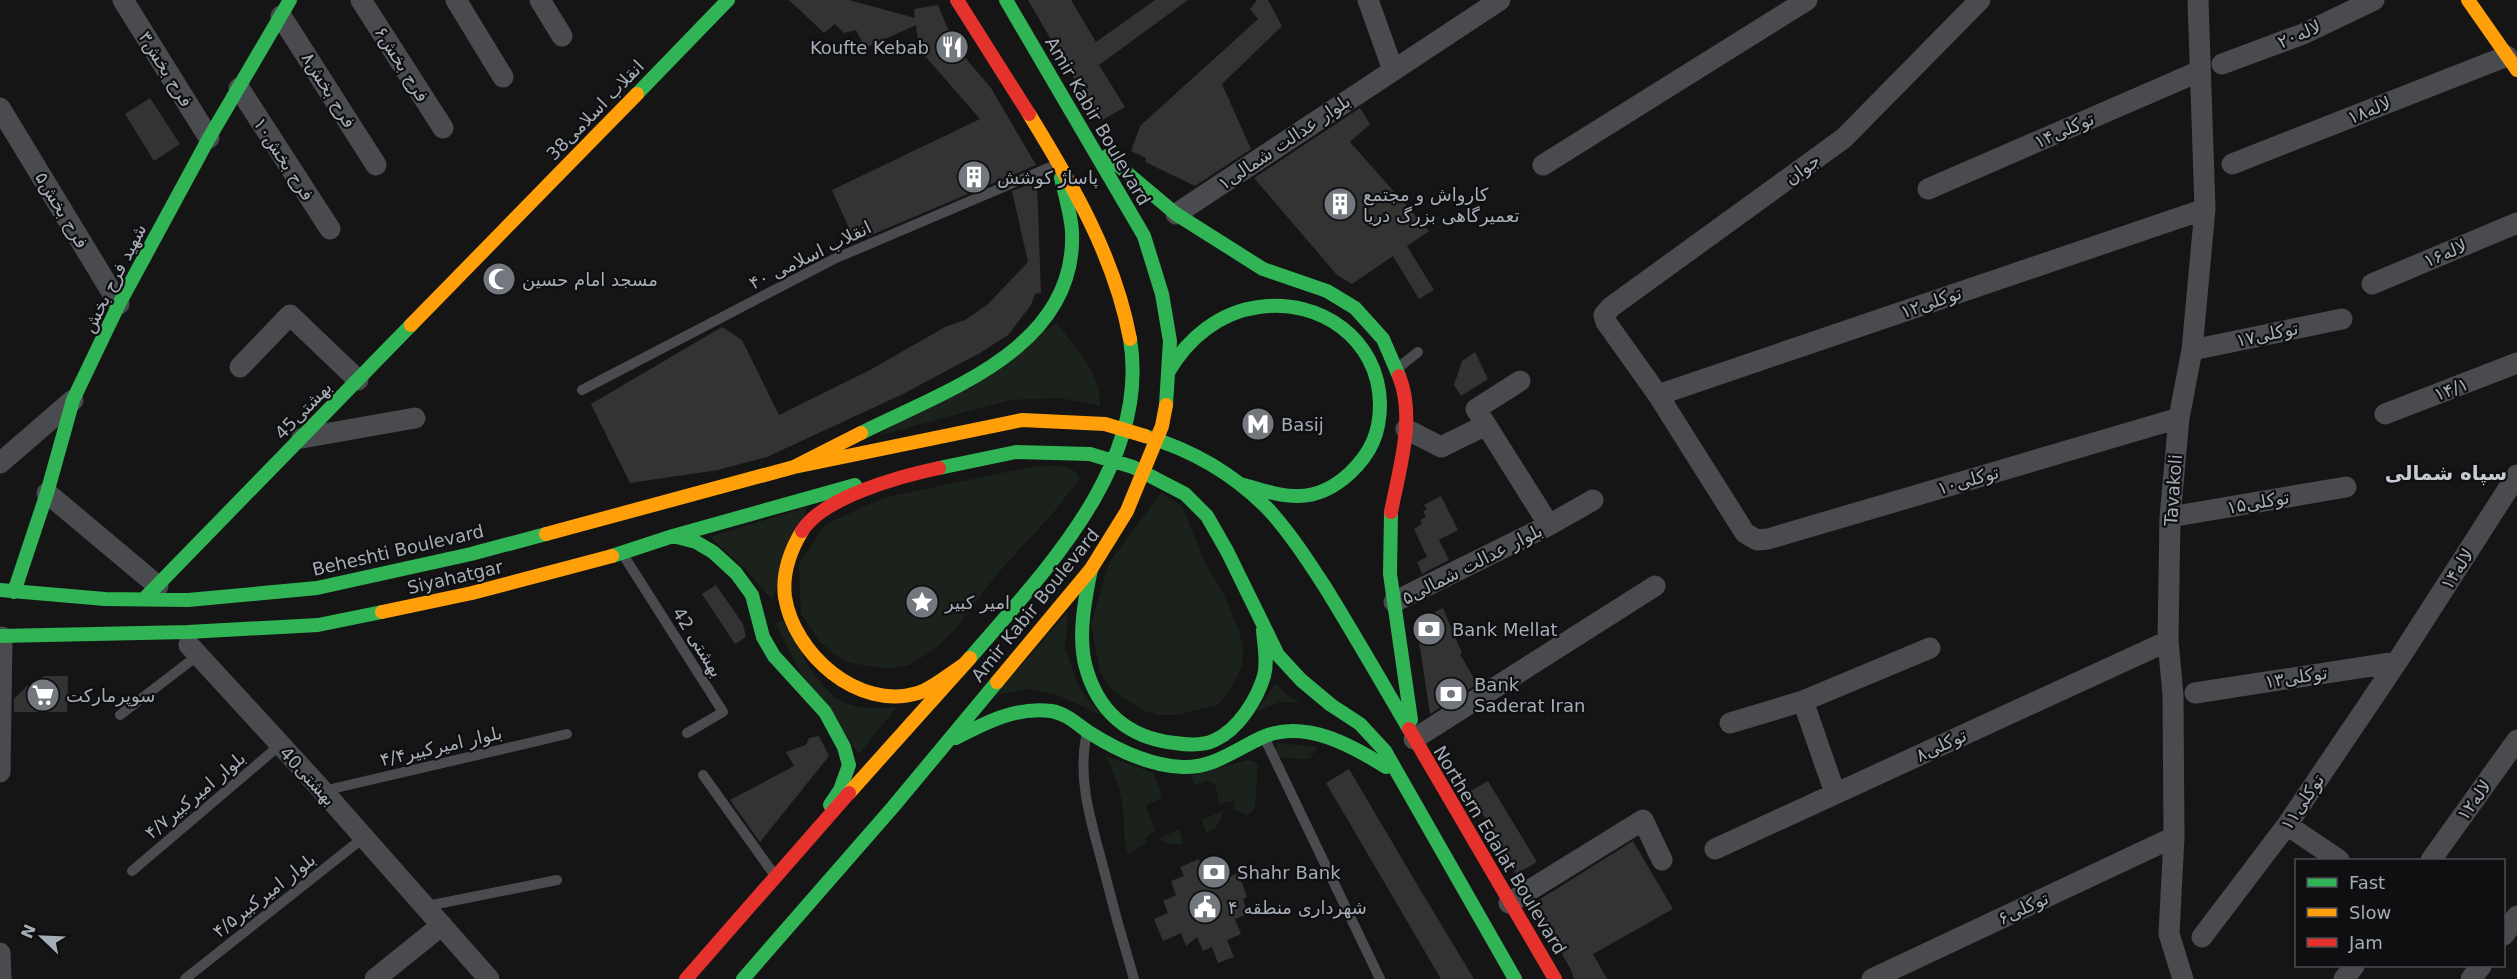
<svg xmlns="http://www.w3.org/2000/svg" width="2517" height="979" font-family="'DejaVu Sans','Noto Sans Arabic',sans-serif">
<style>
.green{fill:#1b221b}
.building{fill:#333334}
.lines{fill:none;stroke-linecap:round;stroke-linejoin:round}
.lane{stroke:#494b4e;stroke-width:10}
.street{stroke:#494b4e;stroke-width:21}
.fast{stroke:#30b455;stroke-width:14}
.slow{stroke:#ff9f0a;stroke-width:14}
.jam{stroke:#e5322d;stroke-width:14}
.labels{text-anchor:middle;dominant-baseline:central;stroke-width:4.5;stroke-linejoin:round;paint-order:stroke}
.street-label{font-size:18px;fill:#a5adb7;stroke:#0f0f11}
.poi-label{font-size:18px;fill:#a5adb7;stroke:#0f0f11;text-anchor:start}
.neighbourhood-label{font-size:20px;font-weight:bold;fill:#c6cbd2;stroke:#0f0f11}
</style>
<rect width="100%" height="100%" fill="#151515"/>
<!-- green -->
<path class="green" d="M1057 323C1074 347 1102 375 1100 406L1060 398 1010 400 877 436Z
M1030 467C1047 467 1071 461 1080 478L1053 513 998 573 955 629 935 649 909 665 888 669 850 663 834 654 820 642 801 613 799 564 826 524 883 498Z
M1161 493 1182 506 1204 561 1224 595 1239 630 1243 649 1242 667 1228 692 1218 705 1177 715H1159L1142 710 1112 690 1100 672 1091 624 1109 563Z
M807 507 772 600 745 569 710 537Z
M1068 611 1065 649 1080 689 1101 715 1055 694 1030 689 996 695Z
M783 621C798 645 819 692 845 703 861 710 880 708 897 707L859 754 798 669 775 623Z
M1276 683 1286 694 1300 703 1280 702 1256 712Z
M1278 743 1317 747 1310 759 1276 758 1272 755Z
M1105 756 1154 773 1162 798 1146 805 1155 831 1145 838 1146 843 1128 854C1122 836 1125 820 1122 802 1119 785 1113 771 1105 756Z
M1248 760 1258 763 1255 808 1247 816 1234 809 1235 800 1219 804 1215 784 1208 781 1194 785 1191 775Z
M1224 810 1216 828 1206 833 1202 820Z
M1179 829 1183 843C1174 846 1167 845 1159 838Z"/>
<!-- building -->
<path class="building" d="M789 0H849L915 18 914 9 938 5 947 27 968 61 991 88 1036 165 855 242 832 190 980 119 919 49 916 25 865 48 856 30 844 33 835 24 824 33Z
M1028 0H1071L1096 42 1155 0H1188L1099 65 1125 107 1099 122Z
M1257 0H1268L1282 26 1222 84 1251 149 1195 186 1145 162 1146 158 1131 151 1140 126 1258 19 1250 9Z
M150 98 180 144 154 161 125 114Z
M1360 108 1370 124 1350 142 1429 231 1407 246 1434 290 1419 299 1393 256 1352 284 1337 275 1254 178Z
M1037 181 1041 293 1035 294 1031 305 1008 335 980 353 903 394 767 457 718 470 630 483 591 404 722 327 742 340 779 415 870 370 945 327 965 320 987 305 1028 262 1012 191Z
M1475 352 1488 379 1461 396 1454 385 1462 361Z
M1441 496 1458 530 1439 540 1449 560 1422 574 1417 562 1427 557 1414 529 1422 524 1420 520 1426 517 1423 511 1427 509 1424 505Z
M716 585 743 624 746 637 735 644 702 594Z
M1443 608 1462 653 1460 654 1477 684 1430 714 1416 621Z
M44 676H68L67 712H14V699L27 686Z
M819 736 829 756 760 842 730 800 794 766 786 752 806 745 809 738Z
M1349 769 1418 886 1474 979H1441L1326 783Z
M1488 781 1537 862 1516 874 1470 791Z
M1633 841 1673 909 1593 954 1607 979H1574L1571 970 1534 903Z
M1199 859 1203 871 1219 865 1225 879 1238 873 1247 897 1243 899 1248 914 1235 919 1241 934 1227 940 1234 957 1218 963 1212 947 1203 951 1197 937 1186 946 1181 933 1163 941 1154 919 1168 913 1163 901 1176 895 1171 881 1184 876 1180 867Z"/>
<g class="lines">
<!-- lane -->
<path class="lane" d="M1399 367 1418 352
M582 390 834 259 1055 165
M622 553 723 712 687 733
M120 715 197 656
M1086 737C1078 779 1090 818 1101 859 1111 899 1122 939 1134 979
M1265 739 1380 979
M703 775 773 873
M323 791 567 734
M132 871 280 745
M427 906 557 880
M185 979 363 838"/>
<!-- street -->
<path class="street" d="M123 0 209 138
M361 0 443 128
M456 0 503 77
M540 0 562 36
M1368 0 1393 70
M1980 0 1844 138 1611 307 1604 315 1606 322 1658 395 1745 533 1757 540 1768 539 2179 418
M281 16 376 165
M2222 64 2303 34 2374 0
M239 88 330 229
M0 108 119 304
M2232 164 2507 56
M1543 165 1807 0
M1928 189 2200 71
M1176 214 1500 0
M2372 284 2517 223
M2192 350 2342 319
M240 367 290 315 358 380
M1520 381 1476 409 1549 525
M1658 395 2205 209
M2385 414 2517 363
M1406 429 1441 447 1486 425
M302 438 415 418
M0 463 73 400
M47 493 158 586
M2170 517 2346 487
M1394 602 1549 525 1593 500
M189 645 323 791 489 979
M2195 693 2397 662
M1803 701 1835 793
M1730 723 1803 701 1930 648
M1414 739 1655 586
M0 772 2 637
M2287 825 2339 860
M1715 849 2168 641
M2431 860 2517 740
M1509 903 1643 820 1662 860
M2504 935 2517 916
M2202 937 2287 825 2397 662 2517 475
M0 953 1 979
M375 979 442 925
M1872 979 2174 837
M2183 979 2169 934 2174 837 2173 695 2168 641 2170 517 2179 418 2192 350 2205 209 2198 0
M2344 979 2354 966
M2471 979 2481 966"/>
<!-- fast -->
<path class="fast" d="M1006 0 1144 236 1162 294 1170 341 1166 405
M637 94 728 0
M1107 156 1176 214 1263 269 1327 291 1355 308 1383 339 1399 376
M1169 371C1188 338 1220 312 1259 307 1320 298 1379 339 1380 404 1380 433 1371 453 1350 473 1336 486 1318 496 1298 496 1279 496 1261 490 1244 485
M861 433C947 390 1077 348 1072 232 1071 214 1065 195 1061 178
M1145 436C1192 450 1234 474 1269 510 1290 533 1308 561 1325 587 1354 634 1381 681 1409 729
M939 468 1016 452 1090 454 1133 467 1185 494 1207 516 1227 551 1278 655 1301 680 1331 705 1360 724 1385 751 1515 979
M1391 512 1390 574 1411 720
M673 536 696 542 713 552 736 573 752 595 763 637 774 656 825 712 844 747 849 765 840 790 830 805
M612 556 673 536 855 485
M1091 569C1085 600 1078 633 1085 664 1097 711 1128 738 1175 743 1188 745 1203 746 1215 740 1239 729 1257 699 1264 676 1268 661 1264 645 1263 630
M0 590 105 599 188 600 317 588 471 554 546 534
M14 592 47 493 73 400 119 304 209 138 290 0
M144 599 411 325
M0 636 188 632 318 625 382 612
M970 658C1044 572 1151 464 1130 339
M956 738C985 723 1017 706 1051 711 1066 713 1078 725 1090 733 1117 750 1150 766 1183 767 1214 768 1236 749 1263 737 1305 719 1351 745 1386 767
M743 979 893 807 997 682"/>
<!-- slow -->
<path class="slow" d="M2468 0 2517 70
M1029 114C1072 184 1115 257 1130 339
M411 325 637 94
M794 467 1022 420 1105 424 1145 436
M802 531C790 551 782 574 785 597 794 654 858 711 918 693 932 689 952 672 965 664
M546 534 794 467 861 433
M382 612 472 593 612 556
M997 682 1091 569 1127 511 1162 426 1166 405
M849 793 970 658"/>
<!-- jam -->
<path class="jam" d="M957 0 1029 114
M1391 512C1399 469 1416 418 1399 376
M802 531C823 497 901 476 939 468
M1409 729 1555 979
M686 979 849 793"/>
</g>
<!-- icons -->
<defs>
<symbol id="restaurant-disc" viewBox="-11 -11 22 22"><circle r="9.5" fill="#73787e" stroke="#0f0f11"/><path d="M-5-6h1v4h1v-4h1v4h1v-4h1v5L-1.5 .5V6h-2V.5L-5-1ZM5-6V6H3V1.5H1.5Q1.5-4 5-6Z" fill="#fff"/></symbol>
<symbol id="building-disc" viewBox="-11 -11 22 22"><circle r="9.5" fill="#73787e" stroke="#0f0f11"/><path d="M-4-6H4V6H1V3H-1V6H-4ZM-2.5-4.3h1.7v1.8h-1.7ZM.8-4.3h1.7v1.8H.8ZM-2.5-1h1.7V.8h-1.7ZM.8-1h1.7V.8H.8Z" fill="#fff"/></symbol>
<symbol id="mosque-disc" viewBox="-11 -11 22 22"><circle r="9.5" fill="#73787e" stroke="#0f0f11"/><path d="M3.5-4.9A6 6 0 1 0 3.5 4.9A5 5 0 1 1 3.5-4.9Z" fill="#fff"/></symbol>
<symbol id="metro-disc" viewBox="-11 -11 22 22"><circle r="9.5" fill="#73787e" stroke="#0f0f11"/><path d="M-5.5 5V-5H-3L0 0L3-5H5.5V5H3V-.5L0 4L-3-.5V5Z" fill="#fff"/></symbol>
<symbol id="sight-disc" viewBox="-11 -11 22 22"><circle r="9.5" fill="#73787e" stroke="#0f0f11"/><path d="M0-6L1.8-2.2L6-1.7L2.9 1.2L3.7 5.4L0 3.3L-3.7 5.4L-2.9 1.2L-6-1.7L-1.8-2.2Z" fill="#fff"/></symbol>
<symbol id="bank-disc" viewBox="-11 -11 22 22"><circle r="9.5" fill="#73787e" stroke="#0f0f11"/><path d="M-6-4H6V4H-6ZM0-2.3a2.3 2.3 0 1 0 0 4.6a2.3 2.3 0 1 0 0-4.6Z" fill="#fff"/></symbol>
<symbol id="supermarket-disc" viewBox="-11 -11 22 22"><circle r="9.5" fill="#73787e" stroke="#0f0f11"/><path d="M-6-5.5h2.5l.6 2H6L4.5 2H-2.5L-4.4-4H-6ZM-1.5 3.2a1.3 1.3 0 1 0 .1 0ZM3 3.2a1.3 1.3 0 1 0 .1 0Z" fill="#fff"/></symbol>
<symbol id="civic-disc" viewBox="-11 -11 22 22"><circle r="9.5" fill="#73787e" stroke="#0f0f11"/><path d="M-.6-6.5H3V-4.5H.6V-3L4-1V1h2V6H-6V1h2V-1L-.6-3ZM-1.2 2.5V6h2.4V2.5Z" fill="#fff"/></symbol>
</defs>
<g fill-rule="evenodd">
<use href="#restaurant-disc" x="933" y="28" width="38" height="38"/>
<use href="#building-disc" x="955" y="158" width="38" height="38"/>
<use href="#building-disc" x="1321" y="185" width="38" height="38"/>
<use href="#mosque-disc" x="480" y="260" width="38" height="38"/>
<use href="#metro-disc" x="1239" y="405" width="38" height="38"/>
<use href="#sight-disc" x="903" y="583" width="38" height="38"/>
<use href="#bank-disc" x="1410" y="610" width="38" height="38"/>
<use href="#bank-disc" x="1432" y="675" width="38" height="38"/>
<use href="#supermarket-disc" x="24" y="676" width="38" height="38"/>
<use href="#bank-disc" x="1195" y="853" width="38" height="38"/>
<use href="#civic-disc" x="1186" y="888" width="38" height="38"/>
</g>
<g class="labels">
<!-- street labels -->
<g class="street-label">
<text transform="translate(2299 34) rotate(-23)">لاله۲۰</text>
<text transform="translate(402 64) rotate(58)">فرح بخش۶</text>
<text transform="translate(166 69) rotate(58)">فرح بخش۳</text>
<text transform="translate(329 90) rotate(58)">فرح بخش۸</text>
<text transform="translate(595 110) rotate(-46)">38انقلاب اسلامی</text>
<text transform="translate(2369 110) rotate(-22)">لاله۱۸</text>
<text transform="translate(1098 121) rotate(60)">Amir Kabir Boulevard</text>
<text transform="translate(2064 130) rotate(-24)">توکلی۱۴</text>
<text transform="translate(1284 142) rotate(-34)">بلوار عدالت شمالی۱</text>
<text transform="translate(284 159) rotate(57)">فرح بخش۱۰</text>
<text transform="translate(1802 169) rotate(-36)">جوان</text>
<text transform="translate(62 210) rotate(59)">فرح بخش۵</text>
<text transform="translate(2445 253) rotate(-23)">لاله۱۶</text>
<text transform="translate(810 255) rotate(-26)">انقلاب اسلامی ۴۰</text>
<text transform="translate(114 278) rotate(-63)">شهید فرح بخش</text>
<text transform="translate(1931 302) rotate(-19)">توکلی۱۲</text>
<text transform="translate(2267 334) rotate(-12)">توکلی۱۷</text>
<text transform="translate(2451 389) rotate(-21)">۱۴/۱</text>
<text transform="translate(303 410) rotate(-46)">بهشتی45</text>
<text transform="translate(1968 480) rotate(-16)">۱۰توکلی</text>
<text transform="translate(2173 490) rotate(-86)">Tavakoli</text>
<text transform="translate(2258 502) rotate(-10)">توکلی۱۵</text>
<text transform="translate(398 550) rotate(-13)">Beheshti Boulevard</text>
<text transform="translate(1472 564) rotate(-27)">بلوار عدالت شمالی۵</text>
<text transform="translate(2457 569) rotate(-57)">لاله۱۴</text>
<text transform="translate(455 577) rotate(-13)">Siyahatgar</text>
<text transform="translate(1035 605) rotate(-51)">Amir Kabir Boulevard</text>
<text transform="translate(698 642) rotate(58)">42 بهشتی</text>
<text transform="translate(2296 677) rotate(-9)">توکلی۱۳</text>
<text transform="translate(1941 745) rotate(-25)">توکلی۸</text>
<text transform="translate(441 746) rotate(-13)">بلوار امیرکبیر۴/۴</text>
<text transform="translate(308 776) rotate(47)">40بهشتی</text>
<text transform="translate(195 795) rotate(-40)">بلوار امیرکبیر۴/۷</text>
<text transform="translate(2474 800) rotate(-54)">لاله۱۲</text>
<text transform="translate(2302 802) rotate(-56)">توکلی۱۱</text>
<text transform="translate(1500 850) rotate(59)">Northern Edalat Boulevard</text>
<text transform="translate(264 895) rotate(-38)">بلوار امیرکبیر۴/۵</text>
<text transform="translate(2023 908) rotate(-25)">توکلی۶</text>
</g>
<!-- poi labels -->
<g class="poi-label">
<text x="929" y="47" text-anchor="end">Koufte Kebab</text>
<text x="997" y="177">پاساژ کوشش</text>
<text x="1363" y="194">کارواش و مجتمع<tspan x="1363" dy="21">تعمیرگاهی بزرگ دریا</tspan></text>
<text x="522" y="279">مسجد امام حسین</text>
<text x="1281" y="424">Basij</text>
<text x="945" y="602">امیر کبیر</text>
<text x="1452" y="629">Bank Mellat</text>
<text x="1474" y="684">Bank<tspan x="1474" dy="21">Saderat Iran</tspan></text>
<text x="66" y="695">سوپرمارکت</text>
<text x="1237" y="872">Shahr Bank</text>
<text x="1228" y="907">شهرداری منطقه ۴</text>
</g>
<!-- neighbourhood labels -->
<g class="neighbourhood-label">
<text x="2446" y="473">سپاه شمالی</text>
</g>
</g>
<!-- legend -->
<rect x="2295" y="859" width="210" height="108" fill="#0f0f11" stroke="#4b4e53" stroke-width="1.5"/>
<rect x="2307" y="878" width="30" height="9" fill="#30b455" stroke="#4b4e53" stroke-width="1.5"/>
<text x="2349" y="889" font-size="18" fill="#a5adb7">Fast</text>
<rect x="2307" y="908" width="30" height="9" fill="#ff9f0a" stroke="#4b4e53" stroke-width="1.5"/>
<text x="2349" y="919" font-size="18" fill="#a5adb7">Slow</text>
<rect x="2307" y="938" width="30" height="9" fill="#e5322d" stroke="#4b4e53" stroke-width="1.5"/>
<text x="2349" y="949" font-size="18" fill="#a5adb7">Jam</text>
<!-- north arrow -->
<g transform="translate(42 937) rotate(293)" stroke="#0f0f11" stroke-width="4.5" paint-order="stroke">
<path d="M0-4.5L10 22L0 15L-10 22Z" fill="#a5adb7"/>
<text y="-9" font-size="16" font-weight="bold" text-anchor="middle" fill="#a5adb7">N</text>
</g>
</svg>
